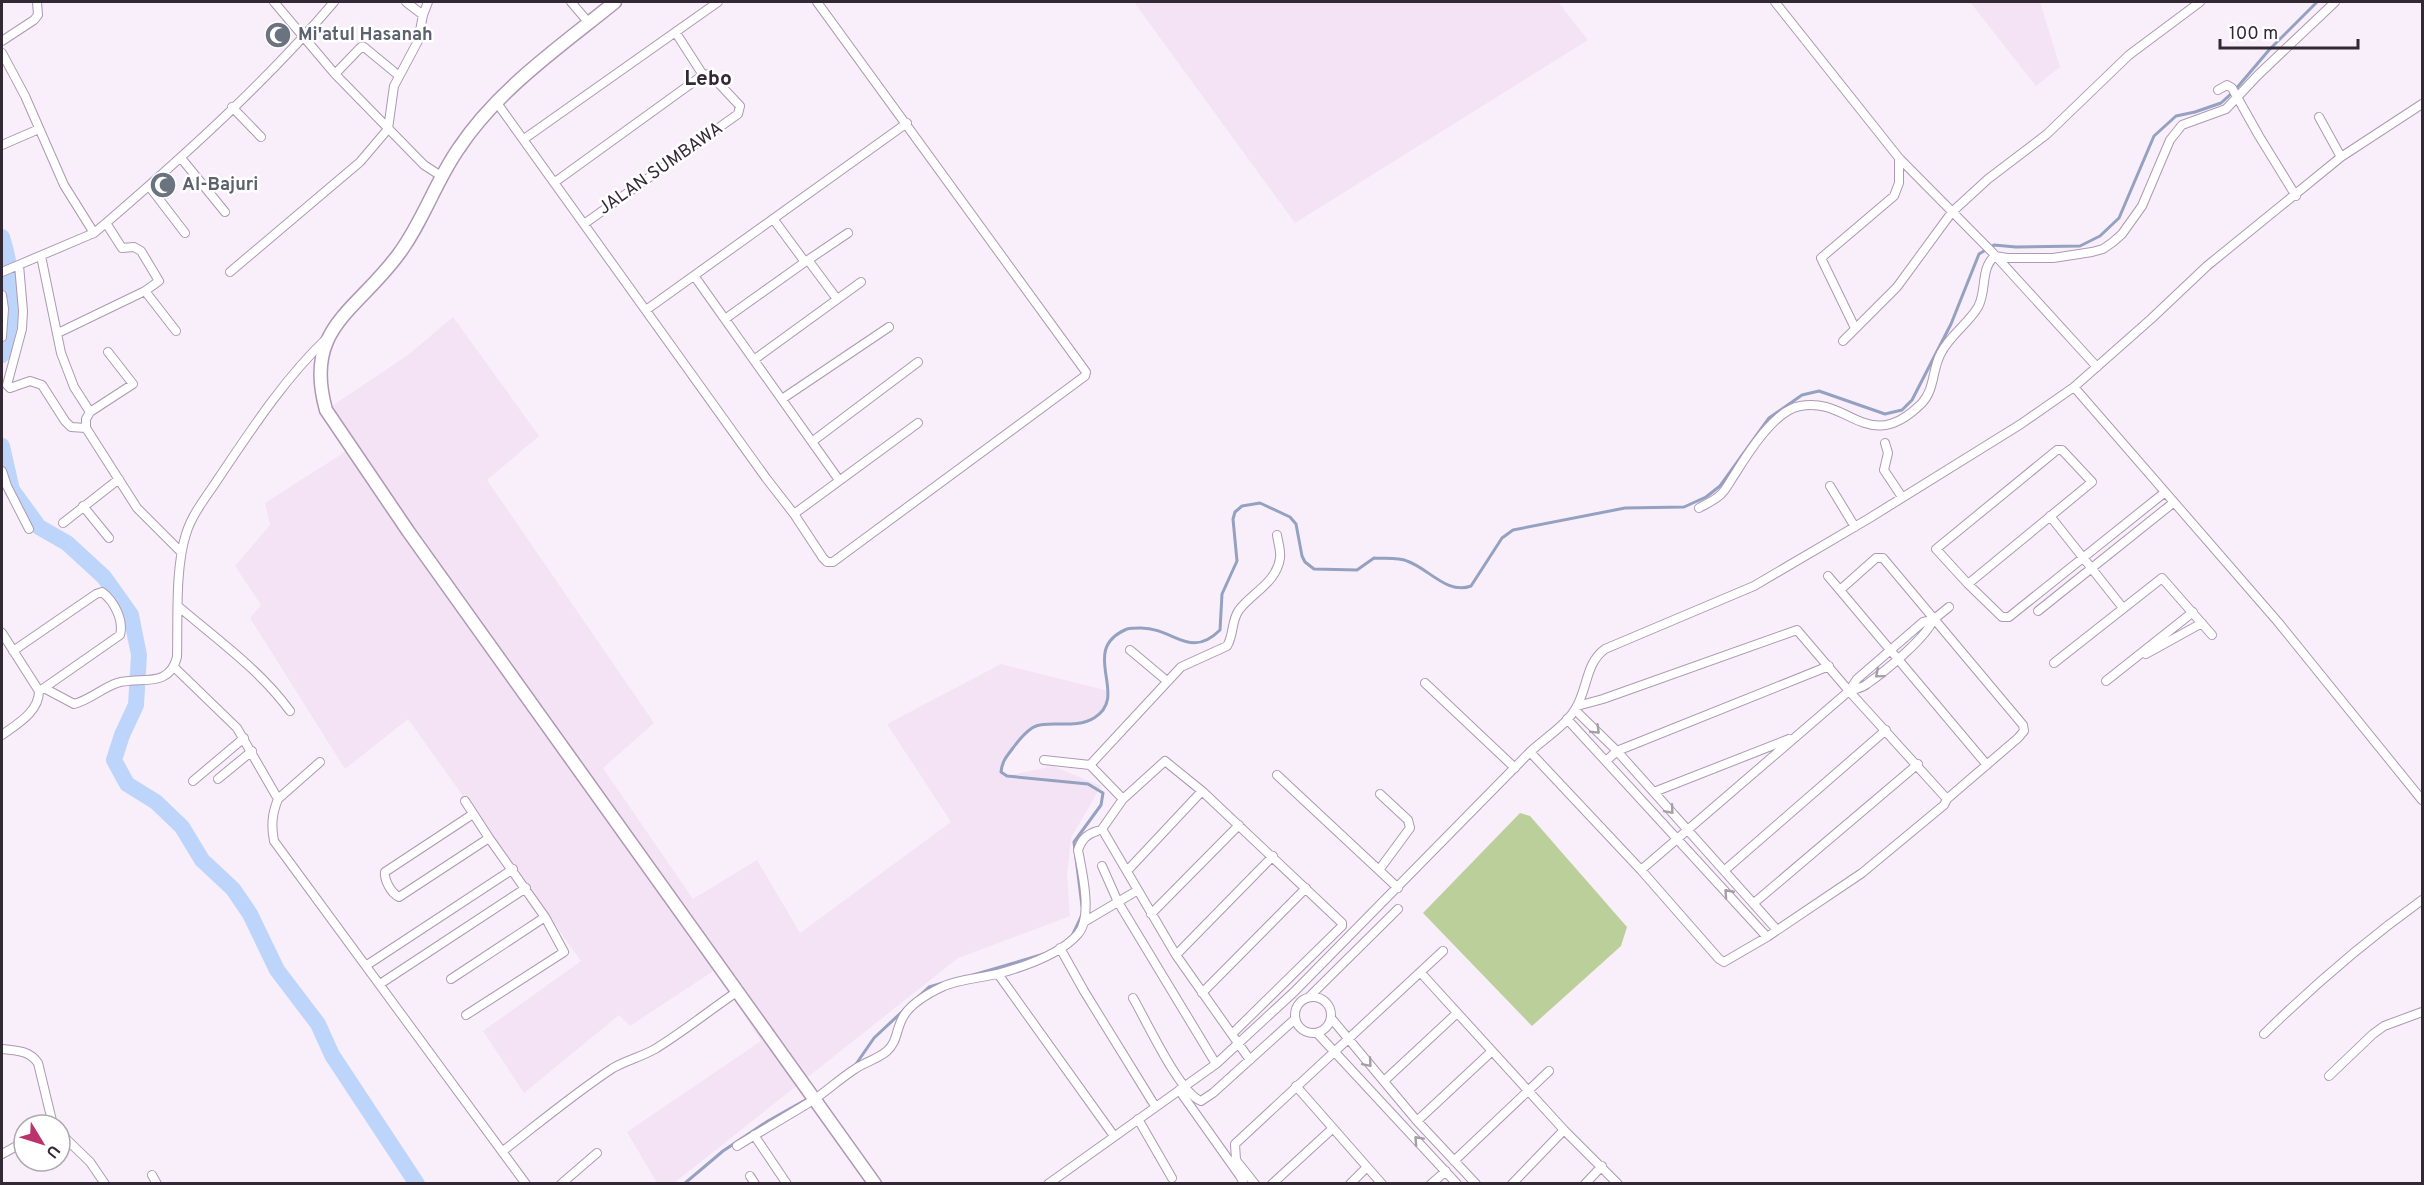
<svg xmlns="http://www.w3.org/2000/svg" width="2424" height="1185" font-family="Overpass,sans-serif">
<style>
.industrial{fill:#f3e3f5}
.grass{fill:#bacf99}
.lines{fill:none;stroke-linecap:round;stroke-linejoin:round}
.stream{stroke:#94a1c0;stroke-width:3}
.river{stroke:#bed5fb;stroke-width:16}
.street-casing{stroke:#ae98b4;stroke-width:10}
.primary-casing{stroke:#ae98b4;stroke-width:15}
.street{stroke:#fff;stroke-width:8}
.primary{stroke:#fff;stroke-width:12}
.oneway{stroke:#a39fa4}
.labels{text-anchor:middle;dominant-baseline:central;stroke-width:5;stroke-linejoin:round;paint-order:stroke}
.worship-label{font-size:18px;font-weight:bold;fill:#5b616d;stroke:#fff;text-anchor:start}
.street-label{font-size:18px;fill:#322935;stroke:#fff}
.quarter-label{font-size:21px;font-weight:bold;fill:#322935;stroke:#fff}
</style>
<rect width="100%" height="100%" fill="#f9effb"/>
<!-- industrial -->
<path class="industrial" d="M1134 2H1558L1588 40 1295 223Z
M1970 2H2040L2060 67 2036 86Z
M453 317 539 436 487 480 654 723 603 768 693 899 757 860 800 933 951 822 887 724 1001 664 1109 691V699L1104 709 1094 718 1074 725 1035 726 1016 744 1001 765V772L1007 776 1053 766 1101 786 1071 838 1067 875 1070 916 958 958 674 1183H657L627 1132 761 1041 715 970 630 1026 619 1015 524 1093 483 1031 581 961 408 719 345 769 250 618 261 605 235 566 270 525 265 503 351 448 326 410 408 355Z"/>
<!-- grass -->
<path class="grass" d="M1520 813 1530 816 1627 927 1621 946 1532 1026 1423 913Z"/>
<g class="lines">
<!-- stream -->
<path class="stream" d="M2235 90 2269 50 2317 2
M1082 906 1074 842 1101 805 1103 793 1088 784 1007 776 1001 772C1002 761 1007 756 1013 748 1018 741 1025 733 1032 728 1045 719 1075 730 1094 718 1131 696 1077 650 1127 629 1131 628 1137 628 1141 628 1174 628 1190 660 1220 630L1222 594 1237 561 1233 519 1235 512 1242 506 1260 503 1290 517 1296 524 1302 556 1305 562 1314 569 1357 570 1374 558C1384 559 1398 557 1407 561 1428 568 1447 595 1471 586L1502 538 1513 530 1625 508 1684 507 1706 497 1720 486 1769 418 1802 395 1819 391 1885 414 1902 410 1912 400 1951 324 1979 254 1994 245 2016 247 2080 246 2100 236 2119 218 2154 136 2176 116 2195 112 2221 103 2233 92
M1072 936 1082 915
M973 975 1044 954
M918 997 929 987 943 983
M854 1067 874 1038 905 1009
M684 1184 723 1151 768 1121 809 1098"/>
<!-- river -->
<path class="river" d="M2 237C14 275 15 317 2 355
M2 446 12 490 39 527 67 543 104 577 131 615 139 655 136 705 122 735 114 760 127 784 156 802 182 827 202 860 233 889 250 914 277 970 318 1024 332 1055 417 1184"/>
<defs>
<path id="street" d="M274 2 335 74 424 165 441 176
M406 2 423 15
M571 2 589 23
M1775 2 1899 158 1993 253 2097 367
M676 33 703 75
M2 41 34 20 38 15 37 2
M2 53 25 96 64 185 94 233
M335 74 361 47H364L398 75
M2218 90 2227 85 2232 88 2259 136 2296 196
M497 103 766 478 794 514 823 558 827 562H833L1085 376 1086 372 817 2
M232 107 261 137
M2319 117 2341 157
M524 139 718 2
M2 145 39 129
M181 158 225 212
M555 182 703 75
M149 186 185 233
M584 224 738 114 740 106 710 74 703 75
M41 256 61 353 74 387 90 412
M808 260 837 299
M805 262 848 233
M19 265 23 311 22 329 7 385 10 388 30 381 42 385 65 421 71 427 86 428
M2 272 94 233 106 223C185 155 267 81 334 2
M230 272 360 162 388 129 394 86 418 41 423 15 428 2
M695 277 839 480
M145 291 176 331
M2 295 4 309 2 337
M646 310 907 123
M725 319 805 262 774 220
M1855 328 1821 258 1894 196 1899 183V158
M58 333 145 291 159 281 141 251 134 247 122 248 106 223
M1843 341 1897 287 1952 212 1988 179 2047 134 2129 55 2200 2
M108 352 133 384 90 412 86 419V428L137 508 181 552
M755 359 861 282
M2074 387 2278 622 2422 800
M782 399 889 327
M813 441 918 362
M1885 443 1888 453 1884 470 1902 497
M2 471 7 486 29 529
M1830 486 1855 527
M83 506 109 538
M1699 508C1706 504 1713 501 1719 496 1726 491 1730 481 1735 474 1748 453 1775 410 1800 406 1849 396 1868 457 1922 403 1935 389 1932 369 1941 353 1950 335 1968 324 1978 307 1987 291 1980 268 1995 256L2007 258H2053L2092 252 2103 249 2113 242 2122 234 2142 206 2170 140 2182 125 2226 109 2258 75 2335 2
M794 514 918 423
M2050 516 2123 608
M63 523 119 479
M1828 576 1987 765
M1968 584 2092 482 2062 450H2057L1936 549 1968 584 2002 617H2009L2164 493
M1840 590 1876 558H1883L2023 725 2024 731 2018 738 1947 799
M179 607C218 640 260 670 290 711
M2038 611 2173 503
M2 633 39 691C39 712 17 724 2 735
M1130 650 1167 681
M13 651 96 594 102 592C114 601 124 620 120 635L44 688
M2146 654 2202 623
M2054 663 2162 578 2212 635
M174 667 237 728 278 799C272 814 271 825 274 841L526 1184
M2106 681 2193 612
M1425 683 1515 768
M39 691 44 688 74 704C90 700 102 688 117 683 141 676 169 689 177 657 178 620 175 568 186 534 192 514 207 496 218 479 251 430 284 379 327 338
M1850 691C1855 689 1862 688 1867 684 1884 672 1926 638 1933 620
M1575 710 1617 751 1777 930
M1567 719 1767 937
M1530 752 1641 870 1719 959 1724 962 1767 937 1862 873 1944 805 1947 799 1849 691 1797 630 1603 699 1577 706
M1044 760 1090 765
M1606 761 1617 751 1829 666
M1277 775 1398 888
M218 779 252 751
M193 781 244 738
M1654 792 1789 739
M278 799 320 762
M1123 799 1090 765 1181 667 1227 646C1234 635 1231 621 1239 610 1252 593 1277 582 1280 558 1281 551 1278 542 1277 535
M465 801 489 838 545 917 564 952 466 1015
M473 814 385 872C384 880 391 893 399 897L489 838
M1102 866 1118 902 1216 1064
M1379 870 1410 828 1408 820 1380 794
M1641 870 1849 691 1857 679 1923 622 1933 620 1949 607
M1725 870 1886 730
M1127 871 1202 791
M1754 903 1918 764
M1151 914 1239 825
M1084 922 1133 893
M1060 948 1084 991 1155 1106
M1176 955 1273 856
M367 965 513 869
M1421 973 1564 1130 1618 1184
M998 974 1114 1136
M451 979 545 917
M380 984 526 888
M1202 993 1306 888
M1295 1015a18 18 0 1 1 36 0a18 18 0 1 1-36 0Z
M1309 997 1398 909
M1133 998C1146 1020 1180 1094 1201 1101L1213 1093 1295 1019
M1331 1018 1417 1121 1476 1184
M1233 1033 1342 926V923L1202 791 1165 761 1123 799 1102 829 1176 955 1250 1060
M1317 1033 1457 1184
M2264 1034C2314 985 2365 941 2422 900
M2 1049C17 1051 29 1050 38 1063L53 1125
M2329 1076 2373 1034 2384 1026 2422 1012
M1384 1081 1456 1014
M1296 1086 1382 1184
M1179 1090 1240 1176 1244 1184
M1138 1119 1172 1178
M1417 1121 1491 1052
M60 1133 90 1162 105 1184
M754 1135 787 1184
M737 1146C763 1130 789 1115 815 1099 829 1089 841 1078 855 1069 865 1062 878 1059 887 1051 897 1042 896 1031 902 1019 909 1004 929 993 944 986 961 979 980 978 997 974 1023 967 1060 955 1078 934 1093 917 1082 871 1078 850 1082 839 1086 835 1097 831
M503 1151C539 1123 575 1093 613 1068 627 1060 641 1057 655 1049 683 1032 710 1010 738 991
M2 1154 24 1142
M1454 1161 1549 1071
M152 1175 157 1184
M750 1176 755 1184
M561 1184 597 1153
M1048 1184 1216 1064 1294 992 1530 752C1545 738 1568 724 1577 706 1588 686 1586 663 1605 649L1754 586 1868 519 2021 424 2074 387 2151 319 2207 266 2341 157 2422 104
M1255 1184 1236 1160 1235 1144 1443 951
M1272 1184 1332 1129
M1350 1184 1367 1167
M1431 1184 1446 1171
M1512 1184 1564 1130
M1585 1184 1602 1166"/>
<path id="primary" d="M615 2C561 46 498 89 459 148 435 182 423 222 398 255 356 312 303 328 326 410L408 531 875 1184"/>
</defs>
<!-- street casing -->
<use href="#street" class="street-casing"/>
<!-- primary casing -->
<use href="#primary" class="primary-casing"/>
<!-- street -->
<use href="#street" class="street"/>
<!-- primary -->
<use href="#primary" class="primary"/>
</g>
<!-- one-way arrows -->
<defs><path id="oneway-chevron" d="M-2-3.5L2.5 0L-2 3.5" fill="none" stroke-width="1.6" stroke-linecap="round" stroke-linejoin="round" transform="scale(1.5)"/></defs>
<g class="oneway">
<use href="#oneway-chevron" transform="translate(1879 674) rotate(140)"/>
<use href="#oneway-chevron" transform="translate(1596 730) rotate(44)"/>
<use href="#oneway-chevron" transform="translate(1670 810) rotate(49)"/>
<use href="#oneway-chevron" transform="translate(1728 893) rotate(-132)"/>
<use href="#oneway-chevron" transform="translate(1368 1063) rotate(49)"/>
<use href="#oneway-chevron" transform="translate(1418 1140) rotate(-133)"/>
</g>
<!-- icons -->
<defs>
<symbol id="mosque-disc" viewBox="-11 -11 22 22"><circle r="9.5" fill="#6b7280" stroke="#fff"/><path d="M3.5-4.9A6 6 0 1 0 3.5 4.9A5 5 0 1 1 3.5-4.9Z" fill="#fff"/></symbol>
</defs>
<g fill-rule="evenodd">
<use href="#mosque-disc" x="263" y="20" width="30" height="30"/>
<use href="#mosque-disc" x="148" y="170" width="30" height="30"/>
</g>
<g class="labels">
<!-- worship labels -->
<g class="worship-label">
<text x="298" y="35">Mi'atul Hasanah</text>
<text x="182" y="185">Al-Bajuri</text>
</g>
<!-- street labels -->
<g class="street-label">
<text transform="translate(661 169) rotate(-35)">JALAN SUMBAWA</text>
</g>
<!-- quarter labels -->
<g class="quarter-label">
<text x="708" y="79">Lebo</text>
</g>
</g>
<!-- border -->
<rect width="2424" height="1185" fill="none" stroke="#322935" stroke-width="6"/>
<!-- north arrow -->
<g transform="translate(42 1143) rotate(128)"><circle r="28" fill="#ffffff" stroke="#ada9ae" stroke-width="1.5"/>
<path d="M0-4.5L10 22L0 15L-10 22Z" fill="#bc326b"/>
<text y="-9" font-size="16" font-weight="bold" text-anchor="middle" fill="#322935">U</text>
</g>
<!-- scale -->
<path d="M2220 39v9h138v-9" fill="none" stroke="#322935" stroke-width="3"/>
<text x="2229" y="39" font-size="18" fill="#322935" stroke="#ffffff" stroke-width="4.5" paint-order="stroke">100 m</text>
</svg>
